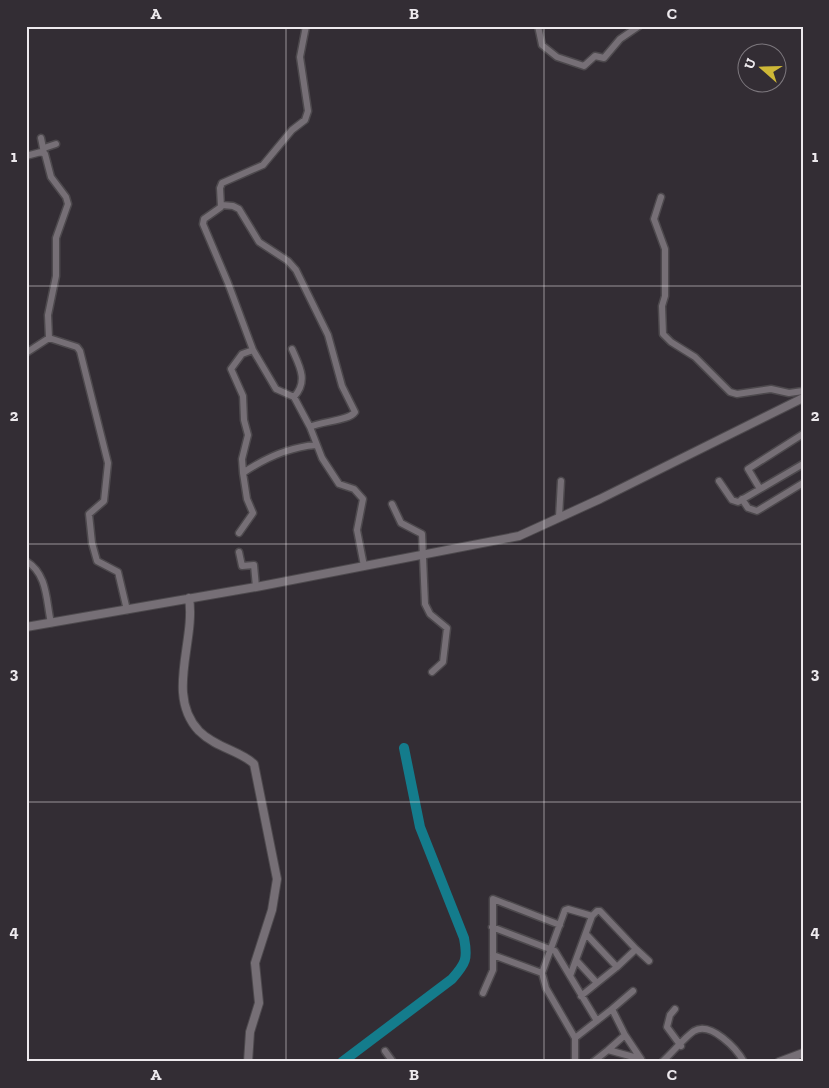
<svg xmlns="http://www.w3.org/2000/svg" width="829" height="1088" font-family="'Zilla Slab',serif">
<style>
.lines{fill:none;stroke-linecap:round;stroke-linejoin:round}
.river{stroke:#147c8c;stroke-width:10}
.minor-casing{stroke:#4d494d;stroke-width:9}
.tertiary-casing{stroke:#4d494d;stroke-width:10}
.minor{stroke:#766f76;stroke-width:6}
.tertiary{stroke:#766f76;stroke-width:8}
.grid{fill:none;stroke:#ede9ed;stroke-width:1;stroke-opacity:0.55}
.neatline{fill:none;stroke:#ede9ed;stroke-width:2}
.grid-label{font-size:16px;text-anchor:middle;font-weight:bold;fill:#ede9ed}
</style>
<rect width="100%" height="100%" fill="#332d34"/>
<g class="lines">
<!-- river -->
<path class="river" d="M342 1062 452 979C466 963 468 959 464 938L420 827 404 748"/>
<defs>
<path id="minor" d="M306 26 300 57 308 111 305 120 292 130 263 165 222 183 220 188 221 207 204 219 203 224 228 283 253 350 276 389 294 397 310 427 322 458 339 484 354 489 363 499 357 530 364 566
M538 26 542 45 557 57 584 66 595 56 604 58 620 39 639 26
M41 138 44 153
M44 148 56 144
M26 156 41 152 45 154 51 177 66 197 68 204 56 238V276L48 315 49 338 26 353
M661 197 654 219 665 249V296L662 306 663 334 671 342 695 357 730 392 737 394 771 389 789 393 803 391
M222 205 233 206 239 209 259 242 288 261 296 270 328 335 342 386 355 412C349 421 321 421 310 427
M49 338 77 347 80 351 108 463 104 501 89 514 92 543 97 561 118 572 127 610
M292 349C299 365 309 381 294 397
M253 350 242 354 231 369 243 396 244 420 248 435 242 459 243 473C265 458 290 447 316 445
M719 481 732 500 738 502 803 464
M760 489 748 469 803 434
M742 499 748 508 757 511 803 483
M392 504 401 523 422 534 425 604 430 614 447 628 443 662 432 672
M559 517 561 481
M239 533 253 513 247 499 243 473
M239 552 242 566 254 565 256 587
M26 561C48 574 46 601 51 623
M592 916 597 911H600L636 949 617 967
M492 927 555 951 597 1021
M586 934 617 967 597 983
M636 949 649 961
M493 955 542 973 546 988 575 1038
M576 960 597 983 581 996
M542 973 565 910 568 909 592 916 570 976
M483 993 493 970V899L560 925
M612 1009 633 991
M675 1009 670 1015 667 1027 681 1046
M625 1035 641 1059
M385 1051 393 1062
M575 1062V1038L612 1009 625 1035 608 1050
M593 1062 608 1050 641 1059 642 1062
M662 1062C671 1054 686 1036 694 1031 711 1021 737 1049 744 1062"/>
<path id="tertiary" d="M189 598C196 641 165 695 199 731 216 748 241 751 254 764L277 879 272 910 255 963 259 1003 250 1032 248 1062
M26 627 256 587 519 536 600 499 803 398
M779 1062 803 1053"/>
</defs>
<!-- minor casing -->
<use href="#minor" class="minor-casing"/>
<!-- tertiary casing -->
<use href="#tertiary" class="tertiary-casing"/>
<!-- minor -->
<use href="#minor" class="minor"/>
<!-- tertiary -->
<use href="#tertiary" class="tertiary"/>
</g>
<!-- grid -->
<path class="grid" d="M286 26V1062M544 26V1062M26 286H803M26 544H803M26 802H803"/>
<!-- border -->
<rect width="829" height="1088" fill="none" stroke="#332d34" stroke-width="55"/>
<!-- north arrow -->
<g transform="translate(762 68) rotate(290)"><circle r="24" fill="#332d34" stroke="#7d787e"/>
<path d="M0-4L9 19L0 12L-9 19Z" fill="#ceb837"/>
<text y="-8" font-size="14" font-weight="bold" text-anchor="middle" fill="#ede9ed">U</text>
</g>
<rect x="28" y="28" width="774" height="1032" class="neatline"/>
<g class="grid-label">
<text x="156" y="19">A</text>
<text x="414" y="19">B</text>
<text x="672" y="19">C</text>
<text x="14" y="162">1</text>
<text x="815" y="162">1</text>
<text x="14" y="421">2</text>
<text x="815" y="421">2</text>
<text x="14" y="679">3</text>
<text x="815" y="679">3</text>
<text x="14" y="937">4</text>
<text x="815" y="937">4</text>
<text x="156" y="1080">A</text>
<text x="414" y="1080">B</text>
<text x="672" y="1080">C</text>
</g>
</svg>
